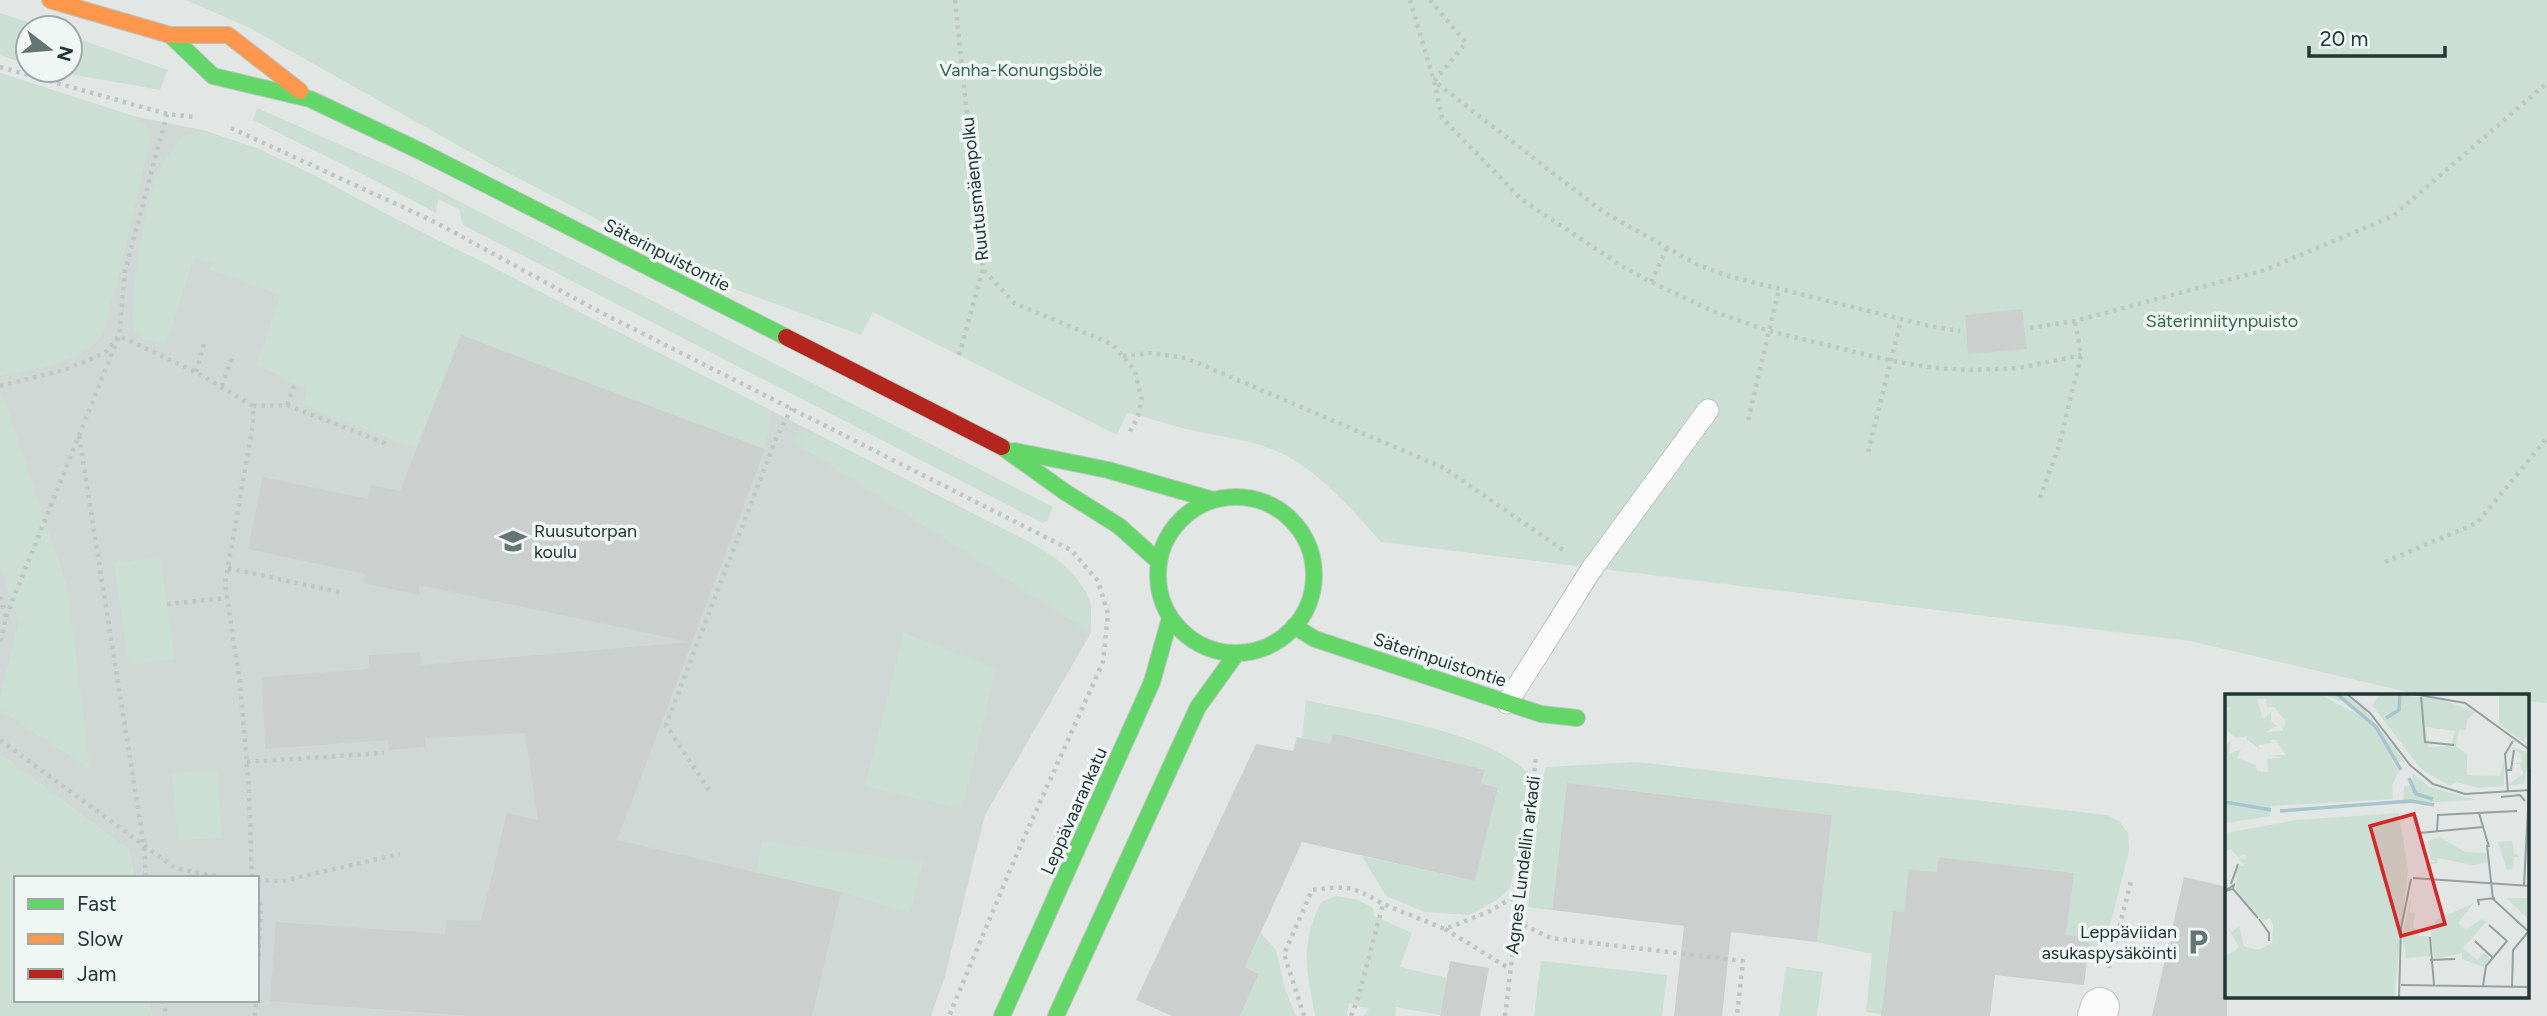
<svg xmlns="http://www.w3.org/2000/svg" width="2547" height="1016" font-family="Figtree,sans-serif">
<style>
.built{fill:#d0d8d5}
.green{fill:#ccdfd4}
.building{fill:#cbcfce}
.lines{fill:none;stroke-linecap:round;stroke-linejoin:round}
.lane-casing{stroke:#bfc4c2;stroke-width:23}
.street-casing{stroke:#bfc4c2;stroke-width:40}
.fast-casing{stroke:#bec5c3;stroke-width:18}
.slow-casing{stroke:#bec5c3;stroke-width:18}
.jam-casing{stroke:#bec5c3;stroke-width:18}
.path{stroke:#bfc7c5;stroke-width:4.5;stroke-dasharray:3.5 5;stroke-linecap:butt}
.lane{stroke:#fbfbfb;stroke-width:21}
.street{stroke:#fbfbfb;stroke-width:38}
.fast{stroke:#63d668;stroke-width:16}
.slow{stroke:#ff974d;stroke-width:16}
.jam{stroke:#b3261e;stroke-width:16}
.labels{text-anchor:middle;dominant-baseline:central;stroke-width:7;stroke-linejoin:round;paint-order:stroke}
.park-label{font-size:18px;fill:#316a4f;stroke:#f0f6f4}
.street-label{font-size:18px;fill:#223735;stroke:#f0f6f4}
.poi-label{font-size:18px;fill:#223735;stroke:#f0f6f4;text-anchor:start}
.inset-river{fill:none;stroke:#a6c5d1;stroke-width:3.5}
.inset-road{fill:none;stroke:#95a19f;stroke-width:2}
.view{fill:#d62828;fill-opacity:0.15;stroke:#d62828;stroke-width:3.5}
.inset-edge{fill:none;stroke:#223735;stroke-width:3.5}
</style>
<rect width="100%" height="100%" fill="#e2e7e5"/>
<!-- built -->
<path class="built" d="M0 73 133 116 202 130 259 149 1019 537 1072 573 1086 592 1091 606V633L985 815 945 976 931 1016H152L149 1000H257V878H134L129 850 0 755Z"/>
<!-- green -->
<path class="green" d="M186 0H2547V703L2528 701V696H2456L2407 692 2190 641 1381 542C1351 509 1324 476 1285 455 1255 439 1211 436 1179 427 1162 423 1145 416 1127 413L1117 435 873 312 861 335 721 284 491 164 252 29Z
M0 13 45 28H28V65L0 55Z
M70 36 168 70 160 90 47 70H70Z
M0 73 133 116 147 126 150 141 115 292C108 306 109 321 102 335 87 362 28 370 0 376Z
M257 108 402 172 1053 507 1048 520 1043 523 463 225 459 209 438 199 436 213 380 183 253 120Z
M202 130 259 149 314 175 414 229 479 260 766 408 772 414 765 449 461 335 417 449 302 405 308 389 284 380 285 377 256 366 281 295 210 270 212 263 194 258 166 344 142 338 134 331C128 302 145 207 156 177 162 163 173 149 182 136Z
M2 394 67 586 90 769 0 710V697L19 622 0 564V395Z
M804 432H810L824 438C875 464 926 490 977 516 1007 531 1051 549 1073 574 1089 592 1092 610 1091 633L791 440Z
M160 557 175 659 129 665 114 563Z
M904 633 996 668 962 809 865 786Z
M1306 700C1364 714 1484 730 1526 771L1525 819 1510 888 1497 900 1469 915 1425 912 1386 896 1362 856 1475 881 1498 788 1481 783 1485 770 1334 733 1330 745 1302 738Z
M0 755 129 850 134 878H16V1000H149L152 1016H0Z
M1637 762 2107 815 2119 821 2128 833 2129 851 2107 937 2088 952 2089 938 2066 935 2073 873 1940 857 1937 872 1908 869 1904 912 1893 911 1881 1014 1866 1012 1872 954 1817 942 1832 815 1567 783 1552 910 1528 907 1541 783 1546 767Z
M217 770 222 838 178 840 172 774Z
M762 842 923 862 910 913 841 892 756 873Z
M1336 896 1358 900 1373 908 1374 916 1412 933 1400 967 1447 978 1440 1015 1396 1007 1395 1016H1363L1369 1009 1349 1003 1346 1016H1315C1307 967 1299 950 1321 902Z
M1261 933 1276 950 1285 989 1296 1016H1240L1259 974 1245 967Z
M1541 961 1667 975 1662 1016H1534Z
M1786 967 1823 972 1817 1016H1779Z"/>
<!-- building -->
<path class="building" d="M2022 309 2027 349 1968 354 1965 315Z
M461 335 765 449 617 840 841 892 812 1016H470L270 1001 276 922 445 934 446 920 481 921 507 813 538 820 525 733 425 738 426 747 389 750 388 740 265 749 262 677 369 669V655L420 652 421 665 690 642 419 585 420 595 363 583 365 574 248 549 263 477 368 499 371 485 400 491Z
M1333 733 1485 770 1481 783 1498 788 1475 881 1302 842 1245 967 1259 974 1240 1016H1172L1136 1000 1256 744 1293 751 1297 737 1330 744Z
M1567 783 1832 815 1817 942 1731 932 1722 1016H1674L1684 926 1552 910Z
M1939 857 2074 873 2066 935 2090 938 2084 985 1995 975 1990 1016H1881L1893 911 1904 912 1908 869 1937 872Z
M2184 877 2227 887V1016H2152Z
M1450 961 1489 968 1480 1016H1440Z"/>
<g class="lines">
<defs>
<path id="lane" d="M1507 703 1591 570 1708 410"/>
<path id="street" d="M2097 1016 2100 1007"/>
<path id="fast" d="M170 35 213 76 310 99 420 151 786 337
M1002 447 1065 492 1119 526 1158 561
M1015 451 1108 470 1213 500
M1158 575a78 78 0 1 1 156 0a78 78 0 1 1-156 0Z
M1294 626 1315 639 1541 714 1577 718
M1002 1016 1152 682 1170 618
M1056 1016 1198 707 1237 653"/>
<path id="slow" d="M50 0 170 35H228L300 91"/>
<path id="jam" d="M786 337 1002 447"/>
</defs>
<!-- lane casing -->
<use href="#lane" class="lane-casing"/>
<!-- street casing -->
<use href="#street" class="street-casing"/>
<!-- fast casing -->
<use href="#fast" class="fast-casing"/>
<!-- slow casing -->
<use href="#slow" class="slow-casing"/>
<!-- jam casing -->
<use href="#jam" class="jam-casing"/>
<!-- path -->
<path class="path" d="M955 0 983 269 1014 303 1112 344 1134 369 1142 399 1137 419 1129 433
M1410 0 1434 81 1442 118 1521 199 1620 265 1651 282 1715 312 1769 331 1892 361 1935 368 1970 370 2019 368 2081 355
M1430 0 1466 43 1434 81 1602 211 1696 264 1728 276 1929 326 1960 331
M0 67 167 114 196 117
M231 128 433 221 598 311 1071 550 1098 581 1108 614 1103 662 1019 849 949 1016
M1651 282 1667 248
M2030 328 2075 321 2265 270 2393 216 2547 83
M959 355 983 269
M1123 356 1151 353 1186 358 1444 468 1563 550
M196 372 205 341
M0 386 64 370 105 353 119 336 125 271 167 114
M222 386 232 357
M287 405 295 384
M253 406 287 405 387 444
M1748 420 1779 289
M79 436 144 846 146 878
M1868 452 1901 320
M2040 498 2059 446 2081 355 2075 321
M2385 562 2477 523 2547 438
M228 568 343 593
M0 597 6 617 0 644
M167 604 226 598
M6 617 119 336 196 372 253 406V424L225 584 240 683 249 789 252 878
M0 740 175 868 223 878
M247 762 384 753
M709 790 666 725 777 436 792 408
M257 880 282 881 400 854
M257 894 261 906 257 980
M1516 922 1551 938 1743 961 1737 1016
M1445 929 1510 969
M2109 968 2131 881
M162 1000 167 1016
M255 1016 256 1000
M1304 1016 1284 954 1312 890C1349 886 1350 885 1383 904
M1351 1016 1358 998 1383 904 1445 929 1488 912 1519 894
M1505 1016 1536 757"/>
<!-- lane -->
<use href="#lane" class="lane"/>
<!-- street -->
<use href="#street" class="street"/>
<!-- fast -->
<use href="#fast" class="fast"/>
<!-- slow -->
<use href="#slow" class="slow"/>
<!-- jam -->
<use href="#jam" class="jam"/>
</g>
<!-- icons -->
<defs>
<symbol id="school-bare" viewBox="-9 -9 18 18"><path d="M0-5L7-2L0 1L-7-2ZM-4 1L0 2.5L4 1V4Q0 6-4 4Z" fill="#657573" stroke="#f0f6f4" stroke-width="2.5" paint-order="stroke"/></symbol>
<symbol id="parking-bare" viewBox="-9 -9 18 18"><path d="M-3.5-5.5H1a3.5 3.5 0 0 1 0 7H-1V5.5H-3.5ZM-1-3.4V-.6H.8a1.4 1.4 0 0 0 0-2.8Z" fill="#657573" stroke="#f0f6f4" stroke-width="2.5" paint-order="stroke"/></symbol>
</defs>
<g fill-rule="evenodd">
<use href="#school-bare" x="494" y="522" width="38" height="38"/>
<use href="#parking-bare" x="2179" y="923" width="38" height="38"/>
</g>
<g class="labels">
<!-- park labels -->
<g class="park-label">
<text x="1021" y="70">Vanha-Konungsböle</text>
<text x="2222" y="321">Säterinniitynpuisto</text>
</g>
<!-- street labels -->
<g class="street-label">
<text transform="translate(975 189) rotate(-96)">Ruutusmäenpolku</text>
<text transform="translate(667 255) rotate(27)">Säterinpuistontie</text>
<text transform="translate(1440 660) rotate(18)">Säterinpuistontie</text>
<text transform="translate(1074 811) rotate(-66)">Leppävaarankatu</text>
<text transform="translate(1523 865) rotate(-83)">Agnes Lundellin arkadi</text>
</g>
<!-- poi labels -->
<g class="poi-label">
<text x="534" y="531">Ruusutorpan<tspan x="534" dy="21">koulu</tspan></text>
<text x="2177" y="932" text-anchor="end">Leppäviidan<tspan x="2177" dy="21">asukaspysäköinti</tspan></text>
</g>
</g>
<!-- overview -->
<g transform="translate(2225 694)">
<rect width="304" height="304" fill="#e2e7e5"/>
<path d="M3 0H94L134 21 118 8 97 0H119L138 14 181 69 167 66 174 77 167 91 168 105 46 112 45 122 0 129V53L6 46 4 60 16 55 12 64 31 71 32 77 43 78 42 65 57 64 45 61 41 56 46 61H61L50 45 45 47 48 49 33 51 35 55 21 45 23 42 11 44 0 35V18L6 14 0 13ZM32 5H41L42 13H49L61 27 57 37 41 38 52 32 46 27V18L38 25ZM156 0 215 5 250 18 242 26 241 36H234L231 52 242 60V81L225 92 196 75 147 11ZM201 33 230 37 226 52 203 53ZM274 0H304V41L298 45 304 52 274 30ZM288 53 304 59 299 90H289L295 91H283L298 80 295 70H286L297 68 296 60 288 55 281 64ZM279 67V92L254 94 232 88 242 81 275 82ZM188 79 204 93 251 106 178 110 179 93 187 90ZM174 119 183 176 169 304H0V263L14 253 3 234 7 238 14 232 19 252 33 256 47 249 48 231 45 224 38 227 11 197 12 184 8 183 14 172H20L13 164 21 165 20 160 13 163 6 155 0 158V139L72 126ZM215 143 240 158 261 159 264 168 247 171 213 164 212 169 204 171 207 177 201 176V168H210L205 165 203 147ZM287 147 289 159 295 163H289L288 175 282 176 273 148ZM186 204 185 218 190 219 188 233 193 237 208 229 193 238 194 242H204L205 262 181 264 179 246 178 262V237ZM282 204H304V226L283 206ZM249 209 233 229 241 235 257 225 261 228 238 254 252 266 259 259 265 265 258 273 237 265V259L209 265 206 239 211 226Z" fill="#ccdfd4" fill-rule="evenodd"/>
<path class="inset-river" d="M112 0 151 33 176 76M161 24 174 16 175 0M184 84 191 100 208 105M0 108 46 116M55 117 186 107 209 111"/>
<path class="inset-road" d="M122 0 145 19 185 71 208 90 240 100 305 96M188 0 240 9 305 56M196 1 200 48 229 51M281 76H286L289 56M283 98 280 60 288 47M276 103 295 101 300 107M254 119 264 153M212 137 213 121 292 117M194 139 258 133M262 151 268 205 305 239M188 184 305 192M6 190 13 170M299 192 305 75M8 195 33 224M0 197 8 195 9 191 1 196M254 211 253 206 270 204M34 225 44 239V247M205 243 209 291M250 247 268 264M205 266 230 265M176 291 305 293M258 292 261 272 282 247 264 231M287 294 288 256 303 238M174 303 176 234 186 185"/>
<path class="view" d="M189 120 220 230 176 242 145 132Z"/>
<rect width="304" height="304" class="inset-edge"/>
</g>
<!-- legend -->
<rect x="14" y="876" width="245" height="126" fill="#f0f6f4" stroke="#9eaaa8" stroke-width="2"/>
<rect x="28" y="899" width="35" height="10" fill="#63d668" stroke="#9eaaa8" stroke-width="2"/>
<text x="77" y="911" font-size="21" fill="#223735">Fast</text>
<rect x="28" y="934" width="35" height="10" fill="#ff974d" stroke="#9eaaa8" stroke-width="2"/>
<text x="77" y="946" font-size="21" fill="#223735">Slow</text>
<rect x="28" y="969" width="35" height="10" fill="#b3261e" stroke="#9eaaa8" stroke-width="2"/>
<text x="77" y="981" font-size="21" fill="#223735">Jam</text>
<!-- north arrow -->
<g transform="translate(49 49) rotate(106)"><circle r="33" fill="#f0f6f4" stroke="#9eaaa8" stroke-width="2"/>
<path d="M0-5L12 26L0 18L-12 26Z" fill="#657573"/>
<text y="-10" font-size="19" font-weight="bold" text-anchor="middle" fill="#223735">N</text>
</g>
<!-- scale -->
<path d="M2309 46v10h136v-10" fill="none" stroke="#223735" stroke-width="3.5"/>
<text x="2320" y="46" font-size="21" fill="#223735" stroke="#f0f6f4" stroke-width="5" paint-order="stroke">20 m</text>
</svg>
